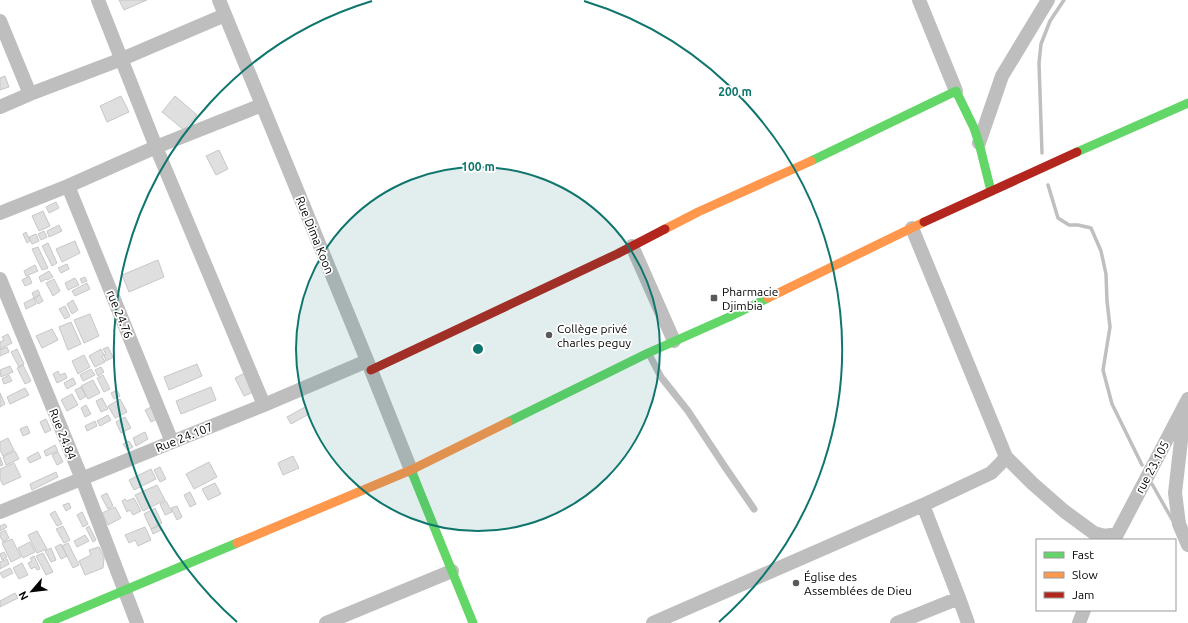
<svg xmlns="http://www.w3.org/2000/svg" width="1188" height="623" font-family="Ubuntu,sans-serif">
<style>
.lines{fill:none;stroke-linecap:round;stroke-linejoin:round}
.stream{stroke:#bfbfbf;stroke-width:3.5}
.building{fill:#dfdfdf;stroke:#c7c7c7}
.lane{stroke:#bebebe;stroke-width:7}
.street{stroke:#bebebe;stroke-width:14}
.fast{stroke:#63d668;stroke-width:9}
.slow{stroke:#ff974d;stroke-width:9}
.jam{stroke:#b3261e;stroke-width:9}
.ring{fill:none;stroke:#0f766e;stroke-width:2}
.poi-dot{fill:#595959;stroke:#fff;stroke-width:1.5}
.labels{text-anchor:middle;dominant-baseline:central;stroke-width:3.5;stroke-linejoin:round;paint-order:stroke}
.street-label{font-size:12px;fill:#000;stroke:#fff}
.poi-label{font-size:12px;fill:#000;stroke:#fff;text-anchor:start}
.centre{fill:#0f766e;stroke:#fff;stroke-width:2}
.ring-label{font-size:12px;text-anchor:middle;font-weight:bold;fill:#0f766e;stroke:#fff;stroke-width:3.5;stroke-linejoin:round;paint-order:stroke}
</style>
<rect width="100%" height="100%" fill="#fff"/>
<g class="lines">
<!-- stream -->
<path class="stream" d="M1042 153 1039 63 1041 44 1050 21 1064 0
M1048 185 1058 218 1069 225H1078L1091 228 1101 251 1106 274 1107 301 1110 327 1103 370 1112 404 1142 465
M1152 484 1173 521"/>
</g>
<!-- building -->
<path class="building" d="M119 0H147L124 10Z
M5 76 9 87 0 90V78Z
M121 96 129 112 107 122 100 106Z
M175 96 197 115 184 130 162 112Z
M219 150 228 169 216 175 206 156Z
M56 202 59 208 49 213 46 207Z
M43 211 50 226 39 231 32 216Z
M59 225 62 231 49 237 47 231Z
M44 231 47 237 41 240 38 234Z
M26 232 30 241 27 243 23 234Z
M36 234 39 241 32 244 29 237Z
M75 241 80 253 62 262 56 249Z
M48 243 57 263 52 266 42 246Z
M38 247 48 268 42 270 32 249Z
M158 260 164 277 129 292 122 275Z
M67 264 69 269 61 273 58 268Z
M35 265 38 271 26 276 24 271Z
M49 271 53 277 47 280 46 279 41 282 39 277Z
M29 276 32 283 25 286 22 280Z
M85 277 87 281 82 283 80 279Z
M75 278 79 285 68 290 65 283Z
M54 279 60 291 53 296 46 283Z
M87 283 90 289 75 296 72 291Z
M38 290 40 294 34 298 32 293Z
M40 295 43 301 38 304 35 298Z
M34 298 36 304 26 309 24 303Z
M73 300 78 310 72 314 67 304Z
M65 306 70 316 65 319 59 309Z
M90 314 99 336 84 343 74 320Z
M71 322 81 344 68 350 59 327Z
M52 329 58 340 42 348 36 336Z
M8 334 12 343 0 349V342L4 340 2 337Z
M7 347 9 352 0 356V350Z
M108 347 113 357 106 361 104 355 106 354 103 349Z
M17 349 24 364 19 367 11 352Z
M101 349 104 355 102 356 105 362 95 367 89 356Z
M84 355 90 367 78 374 72 361Z
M197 364 202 376 169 390 164 377Z
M23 365 31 381 25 384 17 368Z
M10 366 13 372 1 377 0 370Z
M101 367 104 372 98 376 95 370Z
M91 369 95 375 83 381 80 375Z
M58 371 60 375 65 373 67 378 57 383 53 374Z
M247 372 256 391 244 396 235 378Z
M9 375 12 381 4 384 2 379Z
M103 375 110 389 104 392 97 378Z
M73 378 76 384 67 389 64 383Z
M93 380 100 393 88 399 81 386Z
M81 387 86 396 80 400 75 390Z
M211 387 216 400 181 414 176 401Z
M25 388 29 395 10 404 7 397Z
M117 390 120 396 114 399 111 393Z
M0 393 5 404 0 407Z
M72 394 78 405 67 411 61 400Z
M102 398 108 409 101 412 96 401Z
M120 399 127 412 115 418 108 406Z
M86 405 91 414 85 417 81 408Z
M151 407 157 419 151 422 145 410Z
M305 407 309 414 291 424 287 417Z
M108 415 111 420 100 426 97 421Z
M125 417 131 428 121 433 116 422Z
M46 419 51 430 45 433 40 422Z
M95 421 97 426 87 431 85 426Z
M27 426 30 433 23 436 20 429Z
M145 432 148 439 136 446 133 438Z
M8 438 14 450 3 456 0 450V442Z
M129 441 133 447 127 450 123 444Z
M55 445 58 451 46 456 44 451Z
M15 451 19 459 6 465 3 457Z
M38 452 41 458 30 463 27 458Z
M58 452 63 462 57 465 52 455Z
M293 456 299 468 283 475 278 463Z
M0 457 3 465 0 466Z
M209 462 217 477 194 489 186 474Z
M14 463 21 477 3 485 0 479V469Z
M160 467 166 479 160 482 154 470Z
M151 469 156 479 134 490 129 480Z
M56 472 58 477 32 490 30 484Z
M215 483 221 494 208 500 202 489Z
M157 485 165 500 143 511 135 495Z
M190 492 196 504 190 507 184 495Z
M107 493 113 506 108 509 101 496Z
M134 498 141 511 133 515 130 510 127 512 122 501 125 499 127 501Z
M166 501 172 512 165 515 160 504Z
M69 503 71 508 66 511 63 505Z
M177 506 182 517 177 520 171 508Z
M115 507 121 518 108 525 102 513Z
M155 508 162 523 151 529 144 514Z
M55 511 62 524 57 526 50 514Z
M82 512 88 524 83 527 77 515Z
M5 524 7 527 0 531V526Z
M63 526 70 540 64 543 56 529Z
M89 526 96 540 93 542 86 528Z
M159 526 161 530 153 534 151 529Z
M145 527 151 540 138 546 135 540 129 543 125 535Z
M5 530 9 538 3 542 0 536V533Z
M37 531 47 549 37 553 28 535Z
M85 535 89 541 77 547 74 541Z
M12 539 21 557 11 562 2 543Z
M30 542 35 552 23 558 18 548Z
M68 543 79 565 73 568 62 546Z
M61 544 67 556 61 559 55 547Z
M99 547 104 558 103 568 85 575 79 561 91 555 89 550Z
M51 548 56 560 51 562 45 551Z
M4 552 7 557 2 560 0 554Z
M43 553 53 572 46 575 36 556Z
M34 556 40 569 37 570 35 567 31 569 28 563 32 561 30 558Z
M7 559 9 564 0 569V562Z
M22 563 28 575 19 579 13 568Z
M10 568 13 573 3 578 0 573Z
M15 593 18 598 0 607V601Z"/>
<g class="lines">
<!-- lane -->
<path class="lane" d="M649 354 661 377 688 411 725 467 754 509"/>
<!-- street -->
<path class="street" d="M98 0 156 147 264 405
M219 0 371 370 411 470
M919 0 956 91
M0 21 30 94
M0 107 30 94 122 59 225 15
M979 143 1002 76 1048 0
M68 186 172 442
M0 213 68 186 156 147 262 105
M632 246 674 341
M0 279 82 479 137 623
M1184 414 1175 493 1179 524 1188 545
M1006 457 1032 483 1064 511 1094 533 1105 536 1117 534
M923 505 959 598 968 623
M0 512 172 442 264 405 367 361
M1114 540 1188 399
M326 623 452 571
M653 623 923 505 991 473 1000 464 1006 457 912 228
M897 623 959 598
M1079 623 1084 610"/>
<!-- fast -->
<path class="fast" d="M1077 152 1188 103
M811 161 956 91 974 128 979 143 991 191
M508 422 648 353 729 317 768 298
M411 470 473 623
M47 623 237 543"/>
<!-- slow -->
<path class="slow" d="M665 229 698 212 811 161
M768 298 924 222
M237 543 411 470 508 422"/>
<!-- jam -->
<path class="jam" d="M924 222 1077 152
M371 370 617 254 665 229"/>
</g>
<!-- distance rings -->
<circle cx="478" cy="349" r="182" fill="#0f766e" fill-opacity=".12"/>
<g class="ring">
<circle cx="478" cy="349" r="182"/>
<path d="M237 622A364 364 0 0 1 372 1M584 1A364 364 0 0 1 719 622"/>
</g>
<!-- markers -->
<g class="poi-dot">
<rect x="710" y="294" width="8" height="8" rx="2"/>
<circle cx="549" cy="335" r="4"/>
<circle cx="796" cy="583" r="4"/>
</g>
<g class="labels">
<!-- street labels -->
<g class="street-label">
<text transform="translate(315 235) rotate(68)">Rue Dima Koon</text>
<text transform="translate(120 314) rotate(68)">rue 24.76</text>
<text transform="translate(63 434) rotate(68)">Rue 24.84</text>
<text transform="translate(184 437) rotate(-22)">Rue 24.107</text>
<text transform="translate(1152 467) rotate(-62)">rue 23.105</text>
</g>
<!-- poi labels -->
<g class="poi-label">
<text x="722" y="291">Pharmacie<tspan x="722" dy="14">Djimbia</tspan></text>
<text x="557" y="328">Collège privé<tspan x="557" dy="14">charles peguy</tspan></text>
<text x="804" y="576">Église des<tspan x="804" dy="14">Assemblées de Dieu</tspan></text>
</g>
</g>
<circle cx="478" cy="349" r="6" class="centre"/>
<g class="ring-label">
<text x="735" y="96">200 m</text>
<text x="478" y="171">100 m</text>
</g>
<!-- legend -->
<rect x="1036" y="539" width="140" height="72" fill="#ffffff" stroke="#999999"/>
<rect x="1044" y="552" width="20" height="6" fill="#63d668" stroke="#999999"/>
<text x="1072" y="559" font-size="12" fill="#000000">Fast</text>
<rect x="1044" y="572" width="20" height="6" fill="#ff974d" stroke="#999999"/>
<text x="1072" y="579" font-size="12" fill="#000000">Slow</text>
<rect x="1044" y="592" width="20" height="6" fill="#b3261e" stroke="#999999"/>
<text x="1072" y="599" font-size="12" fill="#000000">Jam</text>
<!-- north arrow -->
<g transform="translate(32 591) rotate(242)" stroke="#ffffff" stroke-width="3" paint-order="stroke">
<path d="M0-3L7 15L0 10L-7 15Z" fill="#000000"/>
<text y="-6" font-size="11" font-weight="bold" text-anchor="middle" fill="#000000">N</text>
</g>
</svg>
